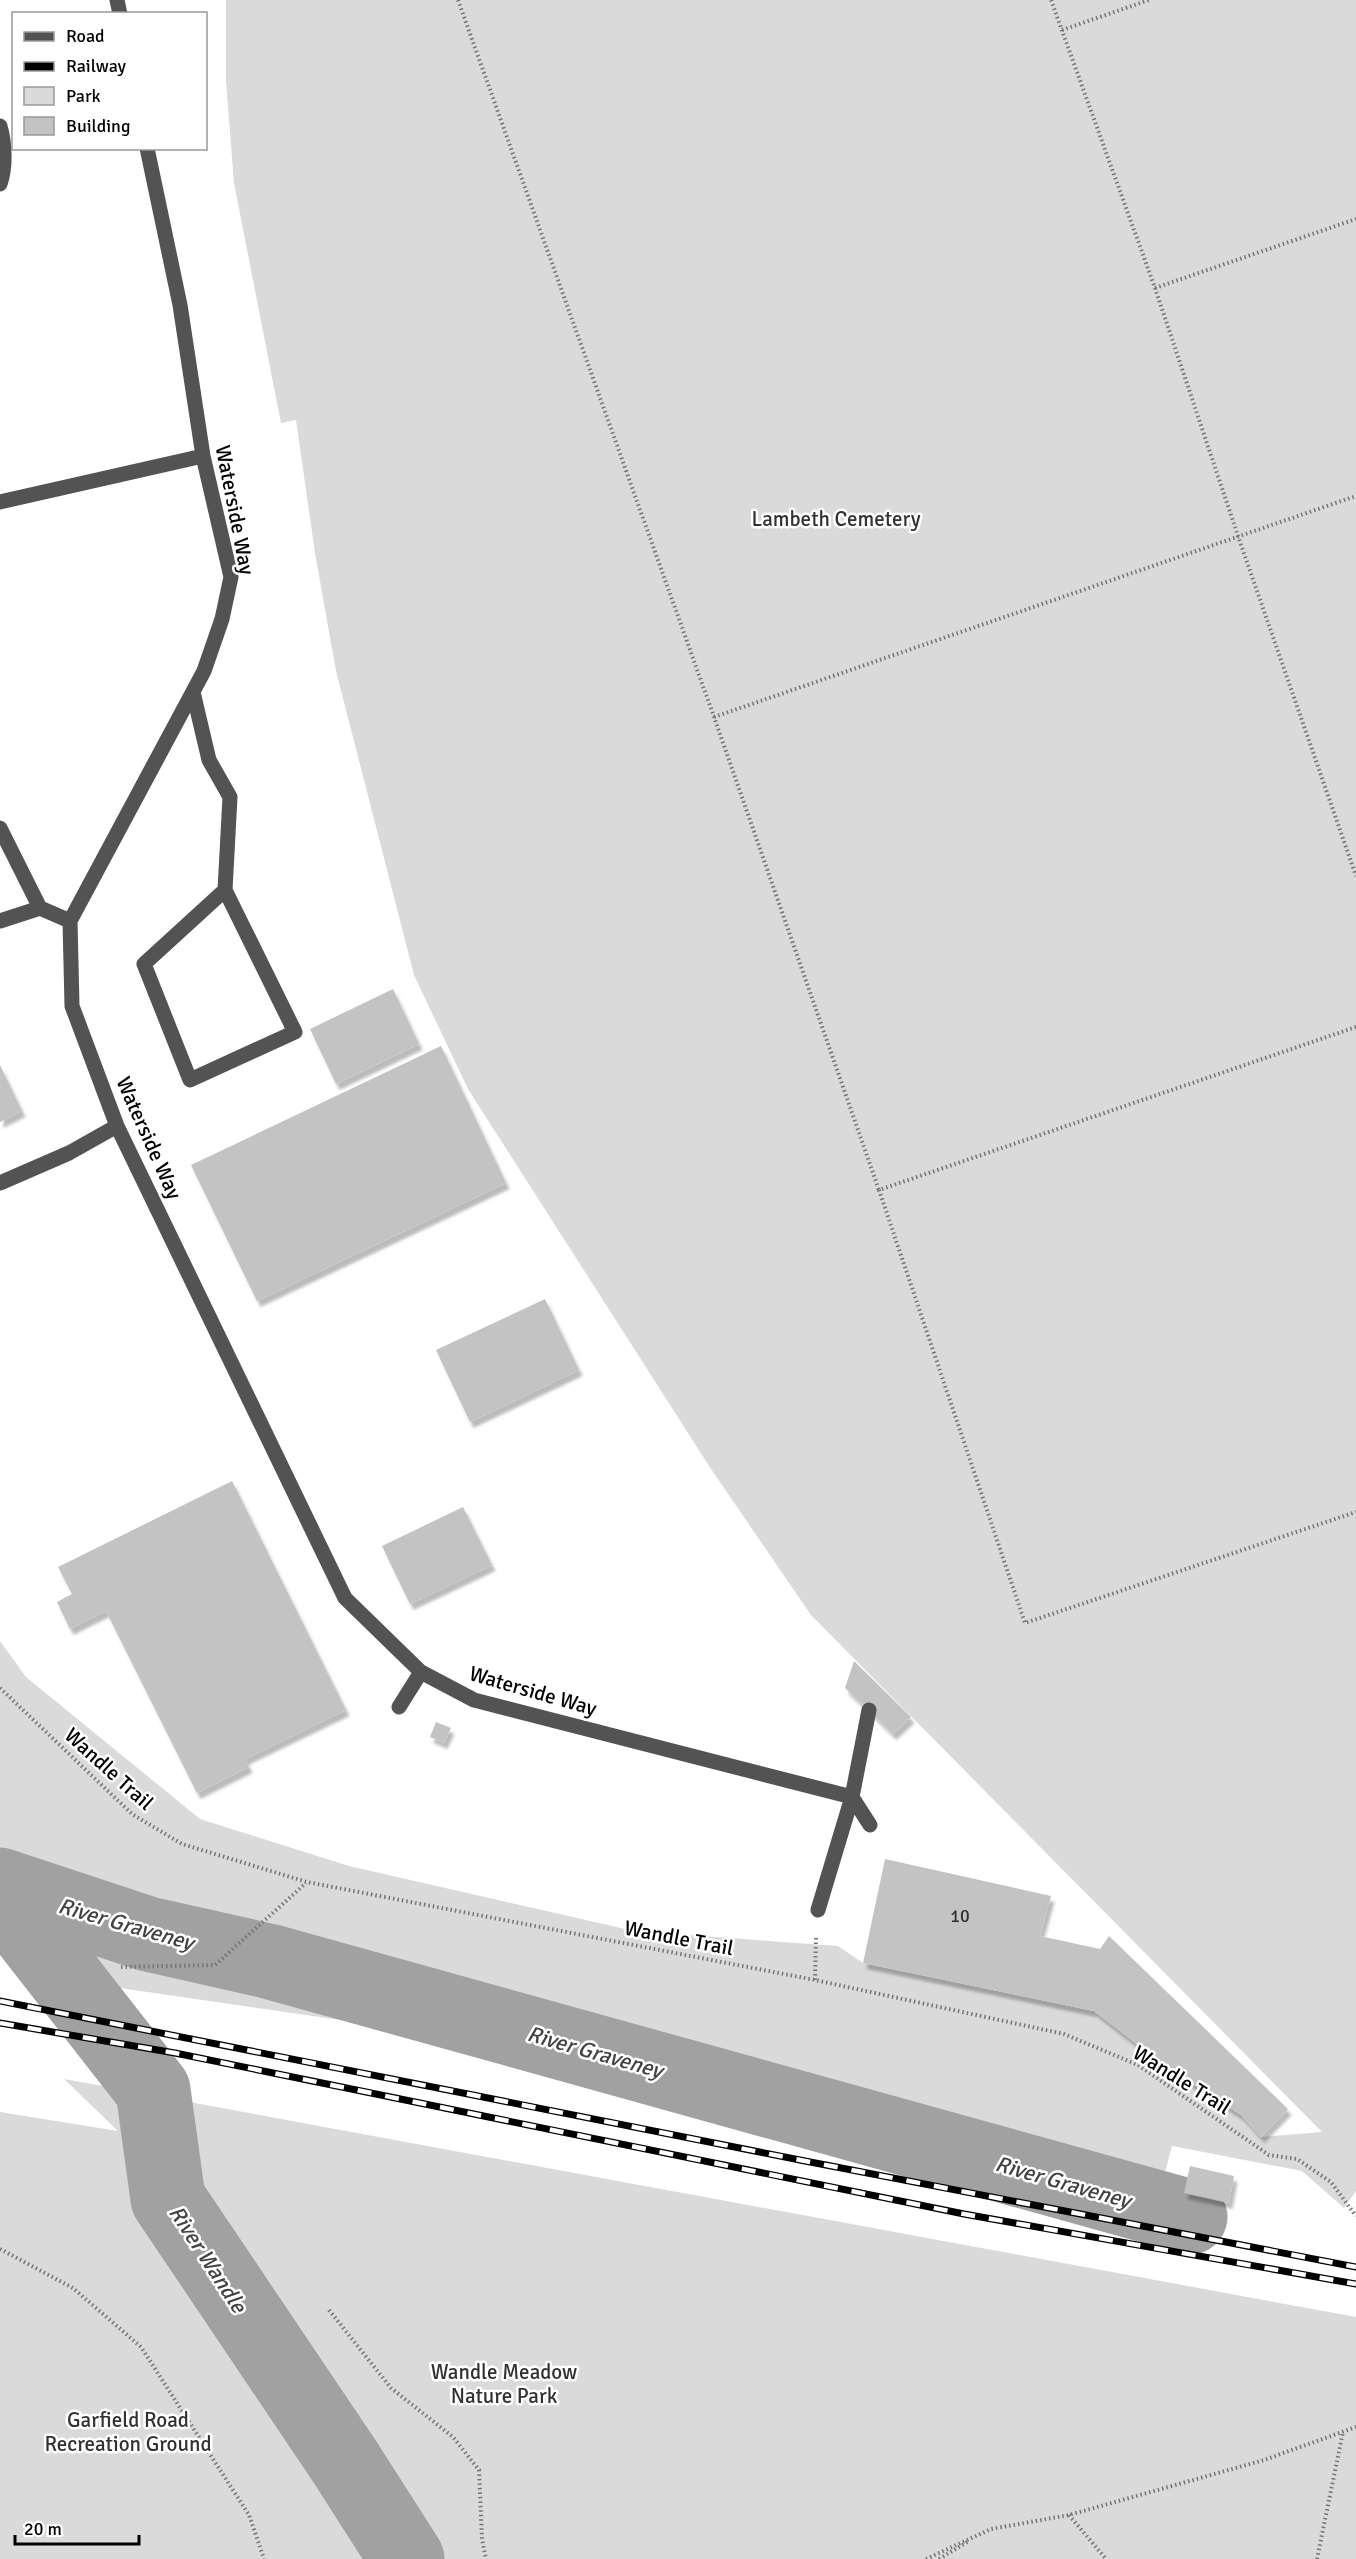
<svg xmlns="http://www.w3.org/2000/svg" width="1356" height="2559" font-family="Signika,sans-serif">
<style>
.green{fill:#dadada}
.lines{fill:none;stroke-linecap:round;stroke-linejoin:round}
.river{stroke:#a1a1a1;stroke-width:75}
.building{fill:#c3c3c3;filter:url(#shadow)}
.path{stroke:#757575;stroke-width:4;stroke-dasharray:1.5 3;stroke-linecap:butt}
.minor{stroke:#535353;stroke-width:15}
.rail-casing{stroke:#000;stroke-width:7}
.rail{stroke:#fff;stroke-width:4.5;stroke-dasharray:14;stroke-linecap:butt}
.labels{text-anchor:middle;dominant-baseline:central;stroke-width:5;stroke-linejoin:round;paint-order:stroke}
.number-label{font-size:18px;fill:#313131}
.street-label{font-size:21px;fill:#000;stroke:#fff}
.park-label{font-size:21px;fill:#313131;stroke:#fff}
.water-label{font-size:22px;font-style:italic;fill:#424242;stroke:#fff}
</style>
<defs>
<filter id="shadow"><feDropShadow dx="3.5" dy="6" stdDeviation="1.5" flood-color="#0004"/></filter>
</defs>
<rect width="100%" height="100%" fill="#fff"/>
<!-- green -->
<path class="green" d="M226 0H1356V2191L1344 2208 1302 2171 1172 2146 1161 2188 451 2036 99 1985 0 1926V1641L26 1677 200 1819 349 1866 634 1931 838 1946 863 1963 1094 2011 1173 2072 1241 2115 1261 2137 1322 2132 811 1615 711 1469 468 1089 414 975 336 671 315 553 296 420 281 423 234 183 226 81Z
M64 2079 1356 2317V2559H0V2112L118 2131Z"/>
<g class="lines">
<!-- river -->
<path class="river" d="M0 1885 148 1934 268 1961 1190 2217
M0 1894 153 2090 168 2199 345 2462 407 2559"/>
</g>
<!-- building -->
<path class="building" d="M393 989 419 1044 336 1084 310 1029Z
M441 1046 506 1183 257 1301 191 1165Z
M0 1065 22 1111 0 1122Z
M545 1299 579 1370 470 1422 436 1350Z
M232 1481 346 1710 245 1759 249 1767 197 1793 106 1611 70 1629 57 1602 72 1594 58 1567Z
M463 1507 492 1565 410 1604 382 1546Z
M854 1661 911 1717 893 1734 845 1688Z
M436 1722 451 1728 444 1743 430 1737Z
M885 1859 1051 1896 1040 1936 1100 1949 1109 1936 1288 2109 1261 2137 1241 2115 1173 2072 1094 2011 863 1963Z
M1190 2166 1234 2176 1229 2203 1184 2193Z"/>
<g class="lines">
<!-- path -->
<path class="path" d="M458 0 714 717 879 1190
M1051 0 1155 288 1238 536 1356 876
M1062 30 1149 0
M1155 288 1356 219
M714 717 1356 496
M1356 1027 879 1190 1025 1623 1356 1512
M0 1688 132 1814 182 1844 307 1882 815 1980 1064 2034 1138 2065 1269 2155 1297 2159 1331 2182 1356 2216
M121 1967 215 1965 306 1883
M815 1980 816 1938
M0 2249 73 2288 141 2347 249 2515 264 2559
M329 2310 391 2388 453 2437 479 2470 482 2539 486 2559
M1069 2515 1106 2559
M926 2559 991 2529 1069 2515 1264 2460 1356 2427
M939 2559 969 2541
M1317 2559 1343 2432"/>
<!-- minor -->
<path class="minor" d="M117 0 120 14
M0 126C5 143 6 167 0 184
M147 148 180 305 203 456 231 577 222 619 204 671 70 921 72 1006 117 1126 345 1598 421 1672 474 1700 852 1797
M0 502 203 456
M193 692 209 760 230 797 225 890 295 1032 190 1080 144 964 225 890
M0 828 40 908 70 921
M0 921 40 908
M0 1183 69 1153 117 1126
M399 1707 421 1672
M852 1797 870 1825
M818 1910 852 1797 869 1710"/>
<defs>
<path id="rail" d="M0 2001 805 2161 1356 2267
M0 2023 175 2053 964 2214 1356 2284"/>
</defs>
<!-- rail casing -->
<use href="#rail" class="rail-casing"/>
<!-- rail -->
<use href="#rail" class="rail"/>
</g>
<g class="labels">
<!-- number labels -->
<g class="number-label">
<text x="960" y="1916">10</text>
</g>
<!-- street labels -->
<g class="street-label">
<text transform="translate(235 510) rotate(79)">Waterside Way</text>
<text transform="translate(149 1138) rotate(66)">Waterside Way</text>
<text transform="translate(533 1691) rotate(16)">Waterside Way</text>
<text transform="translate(109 1769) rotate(42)">Wandle Trail</text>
<text transform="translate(679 1938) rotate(11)">Wandle Trail</text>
<text transform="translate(1182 2080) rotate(32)">Wandle Trail</text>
</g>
<!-- park labels -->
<g class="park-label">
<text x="836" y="519">Lambeth Cemetery</text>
<text x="504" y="2372">Wandle Meadow<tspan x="504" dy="24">Nature Park</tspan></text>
<text x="128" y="2420">Garfield Road<tspan x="128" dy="24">Recreation Ground</tspan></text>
</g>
<!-- water labels -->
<g class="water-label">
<text transform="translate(126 1924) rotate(16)">River Graveney</text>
<text transform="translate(595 2052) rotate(16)">River Graveney</text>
<text transform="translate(1063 2182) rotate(16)">River Graveney</text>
<text transform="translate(208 2259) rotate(57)">River Wandle</text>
</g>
</g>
<!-- legend -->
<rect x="12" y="12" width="195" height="138" fill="#ffffff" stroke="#999999" stroke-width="1.5"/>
<rect x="24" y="32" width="30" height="9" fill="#535353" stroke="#999999" stroke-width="1.5"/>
<text x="66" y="42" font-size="18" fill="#000000">Road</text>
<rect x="24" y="62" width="30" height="9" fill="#000000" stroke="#999999" stroke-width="1.5"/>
<text x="66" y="72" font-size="18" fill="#000000">Railway</text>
<rect x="24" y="87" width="30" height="18" fill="#dadada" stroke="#999999" stroke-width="1.5"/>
<text x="66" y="102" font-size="18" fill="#000000">Park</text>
<rect x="24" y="117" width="30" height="18" fill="#c3c3c3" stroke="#999999" stroke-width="1.5"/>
<text x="66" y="132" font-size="18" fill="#000000">Building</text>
<!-- scale -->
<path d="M15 2535v9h124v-9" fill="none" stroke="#000000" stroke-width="3"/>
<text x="24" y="2535" font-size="18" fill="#000000" stroke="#ffffff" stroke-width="4.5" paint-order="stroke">20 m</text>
</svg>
